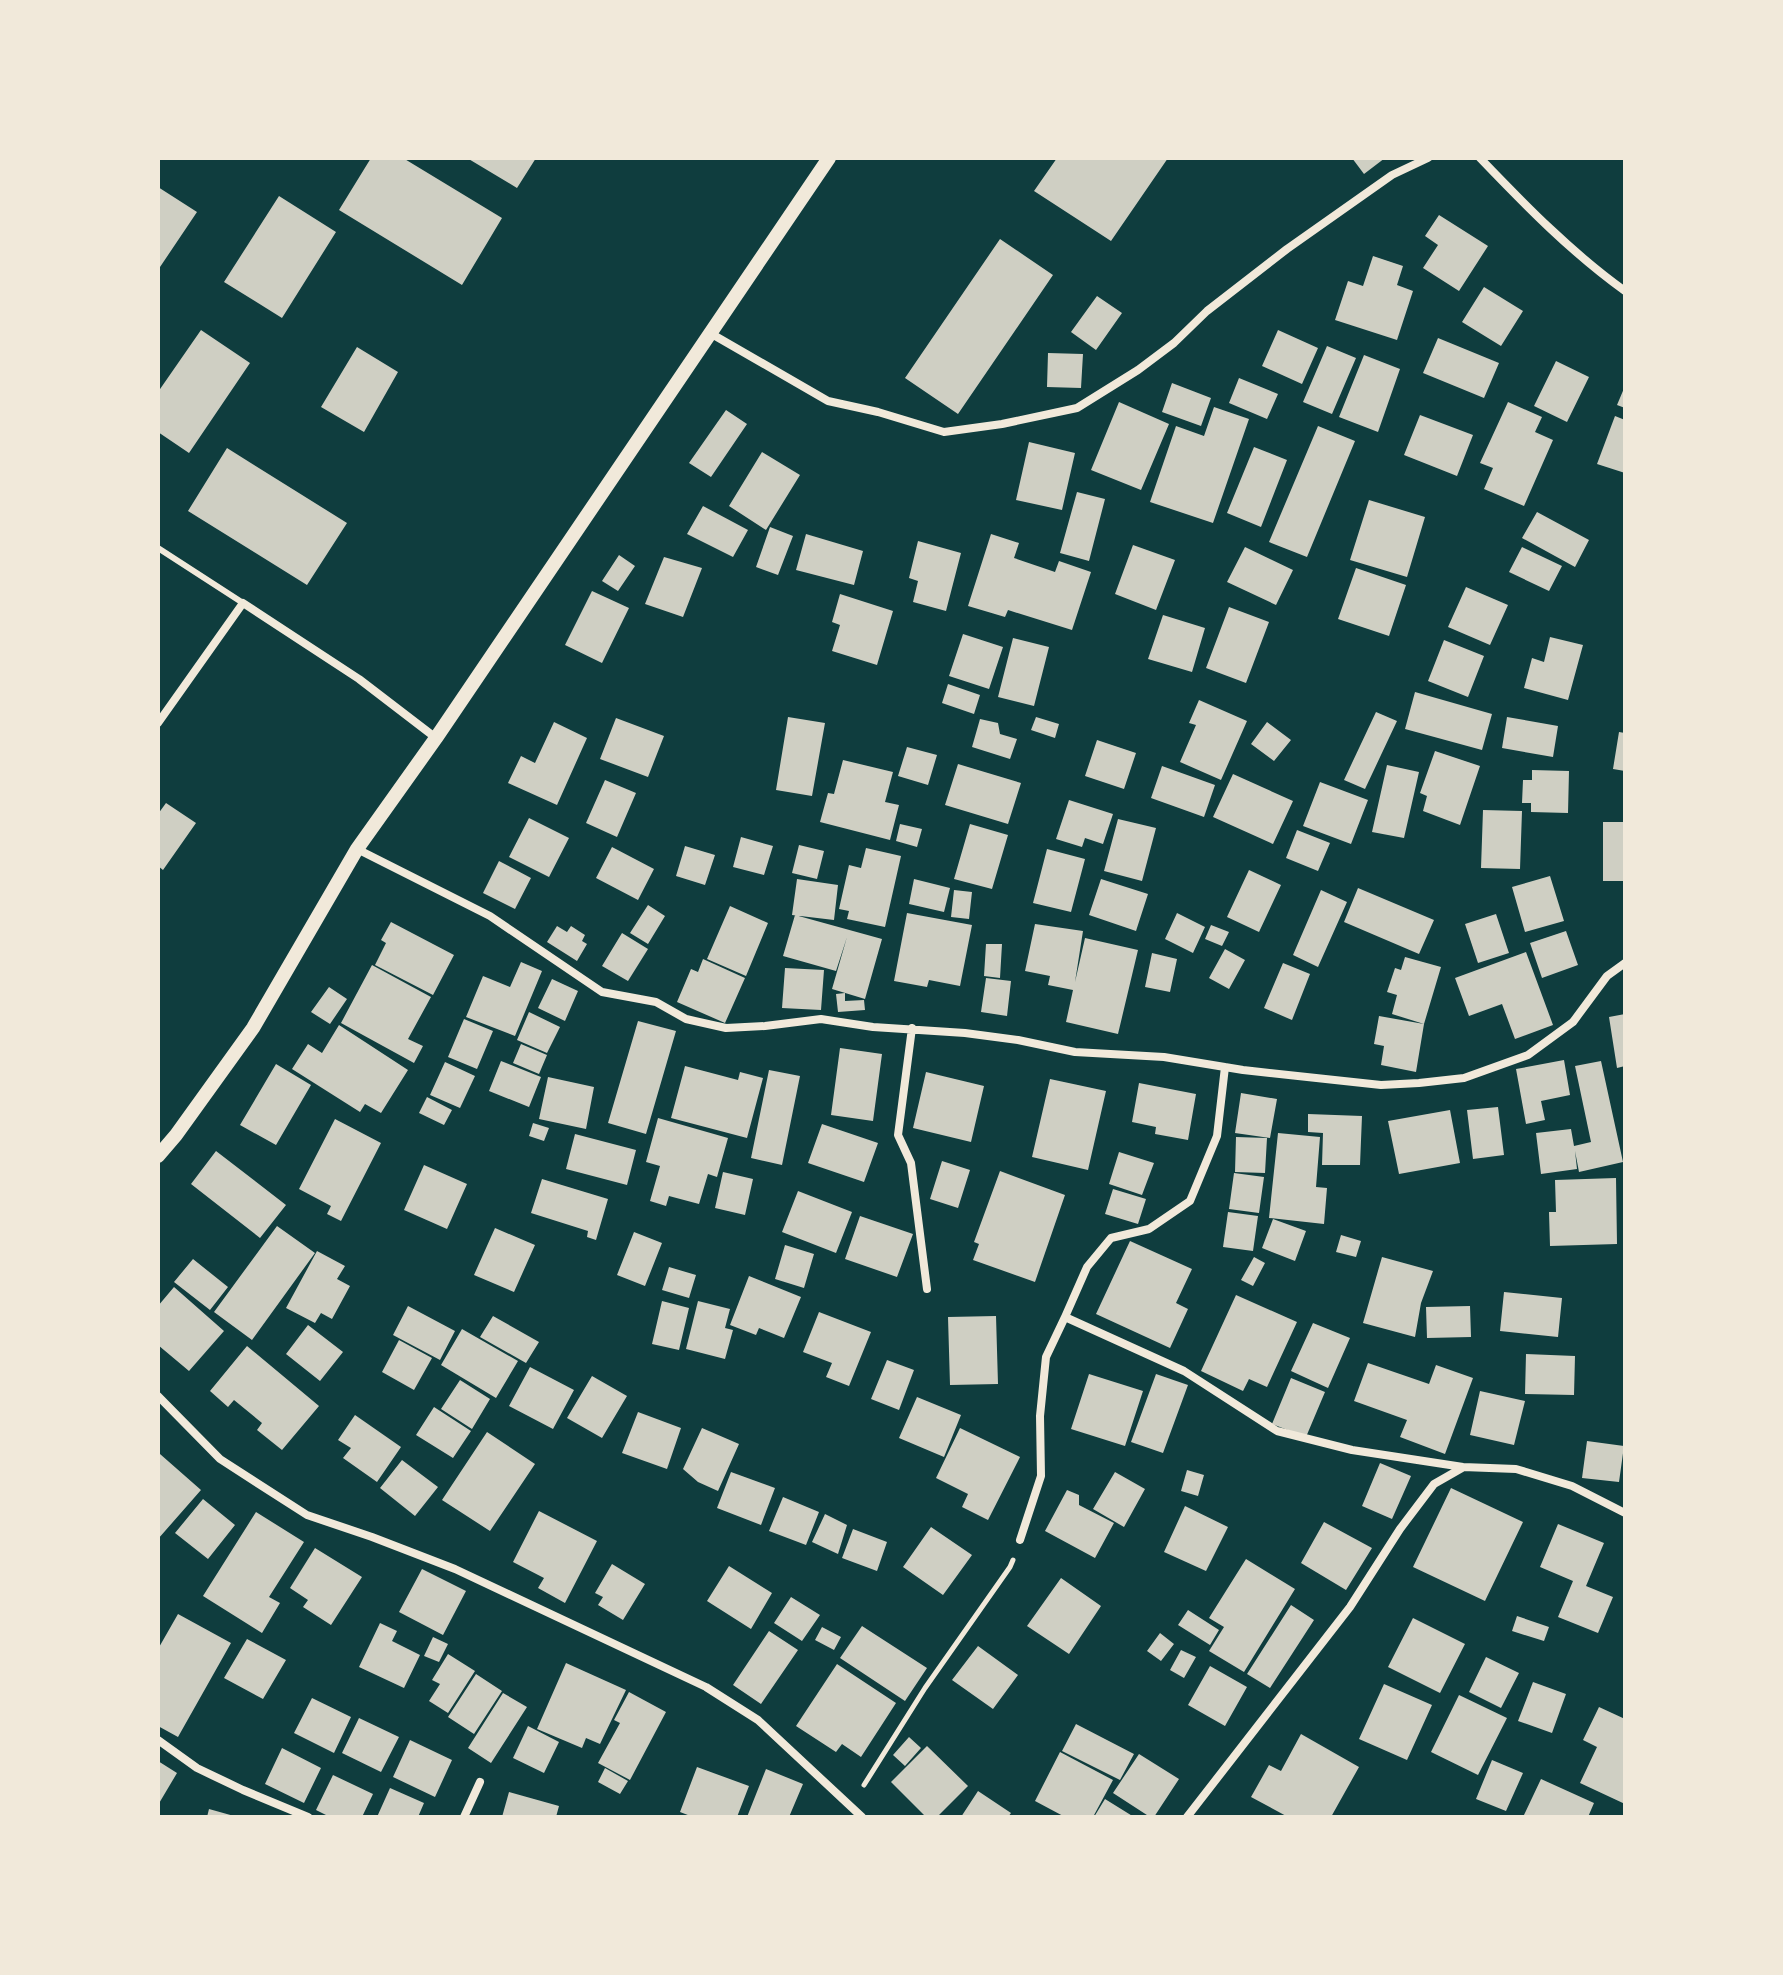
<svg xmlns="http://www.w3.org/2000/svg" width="1783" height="1975" font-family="Ubuntu,sans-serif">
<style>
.building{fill:#cfcfc3}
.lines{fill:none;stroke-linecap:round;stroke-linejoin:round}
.path{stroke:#f1e9da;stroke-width:5}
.service{stroke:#f1e9da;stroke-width:6}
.minor{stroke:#f1e9da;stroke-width:8}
.tertiary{stroke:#f1e9da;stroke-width:14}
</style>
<rect width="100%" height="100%" fill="#0f3d3e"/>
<!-- building -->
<path class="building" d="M371 158H403L502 218 462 285 339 210Z
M467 158H536L517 188Z
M1057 158H1168L1111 241 1034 191Z
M1352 158H1385L1364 174Z
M158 187 197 212 158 270Z
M279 196 336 232 282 318 224 282Z
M1439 215 1488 246 1459 291 1423 268 1438 245 1425 236Z
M1000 239 1053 275 958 414 905 378Z
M1373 256 1403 266 1397 285 1413 291 1397 340 1335 320 1348 281 1363 286Z
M1484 287 1523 311 1501 346 1462 322Z
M1097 296 1122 313 1096 350 1071 332Z
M201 330 250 363 189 453 158 432V392Z
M1278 330 1318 348 1302 384 1262 366Z
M1438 338 1499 363 1484 398 1423 373Z
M1327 346 1356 358 1332 414 1303 402Z
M357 347 398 372 364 432 321 407Z
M1048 353 1083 354 1081 388 1047 387Z
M1364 355 1400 369 1378 432 1339 417Z
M1556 361 1589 377 1567 422 1534 406Z
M1239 378 1278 394 1267 419 1229 403Z
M1172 383 1211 398 1201 426 1162 412Z
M1625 386V408L1617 405Z
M1119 402 1169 424 1141 490 1091 470Z
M1508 402 1542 417 1535 432 1553 440 1524 506 1484 489 1493 468 1480 463Z
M1214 407 1249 419 1213 523 1150 502 1176 426 1204 436Z
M726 410 747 424 711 477 689 463Z
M1420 415 1473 435 1457 476 1404 455Z
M1615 416 1625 420V473L1597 464Z
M1318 426 1355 441 1307 557 1269 542Z
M1029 442 1075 453 1062 510 1016 500Z
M1254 447 1287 460 1261 527 1227 513Z
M227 448 347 523 307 585 188 511Z
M762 452 800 475 766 530 729 506Z
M1077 492 1105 499 1089 561 1060 553Z
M1369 500 1425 517 1407 577 1350 560Z
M703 506 748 530 733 557 687 534Z
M1537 512 1589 540 1575 567 1522 538Z
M770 527 793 536 778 575 756 567Z
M806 534 863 551 854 585 796 570Z
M991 534 1019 543 1014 558 1055 572 1059 561 1091 572 1072 630 1008 610 1005 617 968 606Z
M918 541 961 553 946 611 913 602 918 581 909 578Z
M1133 545 1175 560 1156 610 1115 594Z
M1245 547 1293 570 1276 605 1227 582Z
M1522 547 1562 566 1549 591 1509 572Z
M619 555 635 566 618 591 602 581Z
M664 557 702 568 683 617 645 604Z
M1356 568 1406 585 1389 636 1338 619Z
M1466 587 1508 605 1490 645 1448 627Z
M592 591 629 608 602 663 565 645Z
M840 594 893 611 877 665 832 651 840 625 832 622Z
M1229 607 1269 622 1246 683 1206 668Z
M1163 615 1205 628 1192 672 1148 659Z
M963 634 1003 647 989 689 949 676Z
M1550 637 1583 645 1568 700 1524 688 1532 658 1544 662Z
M1013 638 1049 647 1034 706 998 697Z
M1444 640 1484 656 1468 697 1428 681Z
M948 684 980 695 974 714 942 703Z
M1415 692 1492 714 1482 750 1405 729Z
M1199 700 1247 721 1221 780 1180 762 1196 725 1189 723Z
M1376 712 1397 721 1365 789 1344 780Z
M788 717 825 723 812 796 776 790Z
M1036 717 1059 724 1055 738 1031 730Z
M1507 717 1558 726 1553 757 1502 748Z
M616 718 664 736 648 777 600 759Z
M980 719 998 723 1000 734 1017 739 1010 759 972 747Z
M554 722 587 738 557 805 508 783 521 756 535 763Z
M1267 722 1291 740 1274 761 1251 744Z
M1619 732 1625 733V771L1613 769Z
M1097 740 1136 753 1124 789 1085 776Z
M907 747 937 755 928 785 898 776Z
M1435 751 1480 766 1460 825 1423 811 1427 796 1420 793Z
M843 760 893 772 885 802 899 805 890 840 820 822 828 793 834 794Z
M958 764 1021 783 1008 824 945 805Z
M1387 765 1419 772 1404 838 1372 832Z
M1162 766 1215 785 1204 817 1151 798Z
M1532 770 1569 771 1568 813 1531 812V803H1522L1523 780H1532Z
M1233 774 1293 801 1273 844 1213 817Z
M605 780 636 793 617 837 586 823Z
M1320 782 1368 800 1351 844 1303 826Z
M1069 800 1113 814 1103 844 1085 838 1082 847 1056 839Z
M166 803 196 823 163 870 158 866V814Z
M1483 810 1522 811 1520 869 1481 868Z
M529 818 569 838 549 877 509 857Z
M1118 819 1156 828 1142 881 1104 871Z
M1603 822H1625V881H1603Z
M900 824 922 829 917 847 896 841Z
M970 824 1008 835 992 889 954 879Z
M1297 830 1330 843 1318 871 1286 858Z
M741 837 773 846 764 875 733 867Z
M799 845 824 851 817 879 792 873Z
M685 846 715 855 705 885 676 876Z
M612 847 654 869 638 900 596 878Z
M866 848 901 856 885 927 847 919 849 911 839 909 849 865 861 868Z
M1047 849 1085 859 1071 912 1033 903Z
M499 861 531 878 515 909 483 893Z
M1249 870 1281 885 1259 932 1227 917Z
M1550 876 1564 921 1525 932 1512 887Z
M797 879 838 885 834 920 792 915Z
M914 879 950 888 944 912 909 904Z
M1101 879 1148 894 1136 931 1089 915Z
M1358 888 1434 920 1419 954 1344 922Z
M954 890 972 892 969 919 951 917Z
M1321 890 1347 902 1318 967 1293 955Z
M648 905 665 916 648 944 630 933Z
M730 906 768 923 746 976 707 959Z
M907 913 972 925 960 986 929 980 927 987 894 981Z
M1177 913 1205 927 1193 953 1165 939Z
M1496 914 1509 953 1478 963 1465 924Z
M795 915 882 939 865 999 832 989 847 937 836 971 783 956Z
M391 922 454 955 433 995 375 965 386 943 381 940Z
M1035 924 1083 931 1075 982 1085 938 1138 950 1118 1034 1066 1022 1073 990 1048 985 1050 976 1025 971Z
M1211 925 1229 932 1222 946 1205 939Z
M557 926 567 932 571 926 585 935 582 941 587 944 577 961 547 942Z
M1566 931 1578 965 1542 978 1530 943Z
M622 933 648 949 628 981 602 966Z
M986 944H1002L1000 978 984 976Z
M1225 949 1245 960 1229 989 1209 978Z
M1526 952 1553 1025 1515 1039 1502 1004 1469 1016 1455 978Z
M1152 953 1177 959 1170 992 1145 987Z
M1405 957 1441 967 1424 1024 1416 1072 1381 1065 1384 1046 1374 1044 1379 1016 1424 1024 1392 1014 1397 995 1387 992 1395 968 1401 970Z
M703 959 745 978 725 1023 677 1002 691 969 698 972Z
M521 962 542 971 515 1036 466 1017 483 976 510 987Z
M1283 963 1310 974 1292 1020 1264 1008Z
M372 965 431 997 408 1039 423 1046 414 1063 341 1023Z
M785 968 824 970 821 1010 782 1008Z
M986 978 1011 981 1007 1016 981 1012Z
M552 979 578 991 565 1021 538 1008Z
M329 987 347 999 330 1024 311 1012Z
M845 993V1001L864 1000 865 1010 838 1012 836 994Z
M529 1012 560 1027 547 1053 517 1040Z
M1625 1014V1066L1617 1068 1609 1017Z
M464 1019 493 1031 477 1069 448 1057Z
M638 1021 676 1031 646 1134 608 1123Z
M339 1025 408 1070 381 1113 365 1104 360 1112 292 1069 308 1044 322 1053Z
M521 1044 547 1055 539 1074 513 1063Z
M840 1048 882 1054 873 1121 831 1115Z
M1564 1060 1570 1095 1541 1101 1545 1120 1526 1124 1516 1069Z
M501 1061 541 1077 529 1107 489 1091Z
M1601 1061 1623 1162 1579 1172 1575 1151 1577 1169 1541 1174 1536 1133 1571 1129 1574 1146 1591 1142 1575 1066Z
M445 1062 475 1076 460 1108 430 1095Z
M276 1064 311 1085 276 1145 240 1125Z
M685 1066 738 1080 740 1072 763 1078 747 1138 671 1118Z
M769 1070 800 1076 782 1165 751 1158Z
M926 1072 984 1086 971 1142 913 1128Z
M548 1077 594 1087 586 1129 539 1119Z
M1050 1079 1106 1091 1088 1170 1032 1157Z
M1139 1083 1196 1094 1188 1140 1155 1134 1156 1127 1132 1122Z
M1241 1093 1277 1099 1270 1138 1235 1133Z
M427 1097 452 1110 444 1125 419 1113Z
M1498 1107 1504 1155 1473 1159 1467 1110Z
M1450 1110 1460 1163 1399 1174 1388 1121Z
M1308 1114 1362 1116 1360 1165H1322L1323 1133 1308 1132Z
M658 1118 728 1138 717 1177 708 1174 699 1204 669 1196 666 1206 650 1201 660 1166 646 1162Z
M335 1119 381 1143 341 1221 327 1214 331 1206 299 1189Z
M533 1123 549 1128 544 1141 529 1136Z
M822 1124 878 1143 864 1182 808 1163Z
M1278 1133 1320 1137 1316 1187 1327 1188 1324 1224 1269 1218Z
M575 1134 636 1150 627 1185 566 1169Z
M1236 1137 1267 1138 1265 1173 1235 1172Z
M216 1151 286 1205 260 1238 191 1184Z
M1119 1152 1154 1163 1142 1195 1109 1184Z
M942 1161 970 1170 958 1208 930 1199Z
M424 1165 467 1184 447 1229 404 1210Z
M1000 1171 1065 1195 1035 1282 973 1260 979 1244 974 1242Z
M723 1172 753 1179 745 1215 715 1208Z
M1234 1173 1264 1177 1259 1213 1229 1209Z
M1616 1178 1617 1244 1550 1246 1549 1212H1556L1555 1180Z
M542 1179 608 1199 596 1240 587 1237 588 1231 531 1213Z
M1113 1189 1146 1199 1138 1224 1105 1214Z
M798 1191 852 1212 836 1253 782 1232Z
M1228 1212 1258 1216 1253 1251 1223 1247Z
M860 1216 913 1234 897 1277 845 1259Z
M1273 1219 1306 1231 1295 1261 1262 1248Z
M277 1226 315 1253 252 1340 214 1312Z
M495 1228 535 1245 514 1292 474 1275Z
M634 1232 662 1243 645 1286 617 1275Z
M1341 1235 1361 1241 1356 1257 1336 1252Z
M1130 1241 1192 1269 1176 1303 1188 1309 1170 1348 1096 1314Z
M785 1245 814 1254 804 1288 775 1279Z
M317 1251 345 1266 337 1279 350 1286 332 1319 321 1313 315 1323 286 1308Z
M1254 1257 1265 1263 1253 1286 1241 1280Z
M1382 1257 1433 1271 1421 1303 1415 1337 1363 1323Z
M193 1259 228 1287 210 1310 174 1282Z
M669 1267 696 1275 689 1298 662 1290Z
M749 1276 801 1297 784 1338 759 1328 756 1335 730 1325Z
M174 1287 224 1331 189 1371 158 1345V1306Z
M1504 1292 1562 1298 1558 1337 1500 1331Z
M1236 1295 1297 1322 1267 1387 1249 1379 1243 1391 1201 1371Z
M662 1301 689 1308 679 1350 652 1344Z
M698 1301 730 1309 725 1328 733 1330 725 1359 686 1349Z
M408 1306 455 1331 440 1360 393 1335Z
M1470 1306 1471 1337 1427 1338 1426 1307Z
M819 1312 871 1332 849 1386 826 1377 832 1363 803 1352Z
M493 1316 539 1342 526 1363 480 1337Z
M996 1316 998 1384 950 1385 948 1317Z
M1313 1323 1350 1338 1328 1388 1291 1371Z
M308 1325 343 1352 320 1381 286 1354Z
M462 1329 518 1361 496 1398 441 1365Z
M399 1340 432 1358 414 1390 382 1372Z
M247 1346 319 1406 282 1450 257 1430 262 1423 234 1400 228 1407 210 1391Z
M1526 1354 1575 1356 1574 1395 1525 1394Z
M887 1360 914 1370 899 1410 871 1399Z
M1368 1363 1429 1384 1436 1365 1473 1378 1445 1454 1400 1437 1407 1420 1354 1401Z
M530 1367 574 1390 553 1429 509 1406Z
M1089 1374 1143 1391 1125 1446 1071 1429Z
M1156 1374 1188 1385 1163 1453 1131 1442Z
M592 1376 627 1396 602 1438 567 1418Z
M1291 1378 1325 1392 1306 1437 1272 1424Z
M460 1380 490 1399 472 1429 441 1409Z
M1480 1391 1525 1401 1514 1445 1470 1435Z
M917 1397 961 1415 944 1457 899 1438Z
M434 1407 471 1431 453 1458 416 1435Z
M638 1412 681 1428 667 1469 622 1453Z
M355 1415 401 1447 377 1482 343 1458 351 1448 338 1440Z
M702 1428 739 1444 718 1491 698 1482 683 1469Z
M960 1428 1020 1457 988 1520 962 1507 968 1494 936 1478Z
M487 1432 535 1464 490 1531 442 1500Z
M1587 1441 1624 1446 1619 1482 1582 1478Z
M160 1454 201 1490 158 1539V1457Z
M402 1460 438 1487 415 1516 380 1488Z
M1380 1463 1411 1476 1392 1519 1362 1506Z
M1187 1470 1204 1475 1198 1496 1181 1491Z
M731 1472 775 1488 761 1525 717 1508Z
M1115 1472 1145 1489 1124 1527 1093 1509Z
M1451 1488 1523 1522 1485 1601 1413 1567Z
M1067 1490 1079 1495V1505L1114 1523 1095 1558 1045 1531Z
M783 1497 819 1512 806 1545 769 1531Z
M203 1499 235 1525 208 1559 175 1533Z
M1185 1506 1228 1527 1206 1571 1164 1552Z
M539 1511 597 1541 565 1603 538 1588 544 1578 513 1562Z
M256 1512 304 1542 269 1597 280 1603 262 1633 203 1596Z
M825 1514 847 1525 838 1554 812 1542Z
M1324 1522 1372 1548 1346 1590 1301 1563Z
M1558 1524 1604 1543 1586 1586 1613 1597 1598 1633 1558 1617 1573 1581 1540 1567Z
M931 1527 972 1555 943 1595 903 1567Z
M853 1529 887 1542 877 1571 842 1558Z
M315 1548 362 1577 331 1625 303 1607 308 1600 290 1588Z
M1246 1559 1295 1589 1244 1672 1209 1651 1224 1627 1209 1618Z
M612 1564 645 1584 623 1620 598 1605 603 1597 595 1593Z
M729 1566 772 1593 751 1629 707 1601Z
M422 1569 466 1591 443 1635 399 1612Z
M1061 1578 1101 1606 1069 1654 1027 1626Z
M791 1597 820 1615 802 1641 774 1623Z
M1291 1605 1314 1620 1270 1688 1247 1674Z
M1188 1610 1219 1630 1210 1645 1178 1625Z
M178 1614 231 1643 178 1737 158 1726V1649Z
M1517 1616 1549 1627 1544 1641 1512 1631Z
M1413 1618 1465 1644 1440 1693 1388 1667Z
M380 1623 397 1631 392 1641 420 1655 404 1688 359 1667Z
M862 1626 927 1668 905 1701 840 1658Z
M822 1627 841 1637 834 1650 815 1640Z
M769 1631 798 1650 761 1704 733 1685Z
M1160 1633 1174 1644 1161 1661 1147 1651Z
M433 1637 448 1644 439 1662 424 1656Z
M247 1639 286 1660 263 1699 224 1678Z
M978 1646 1018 1675 993 1709 952 1680Z
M1181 1650 1196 1657 1184 1678 1170 1670Z
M448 1654 475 1671 448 1713 429 1701 440 1684 432 1680Z
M1486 1657 1519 1673 1501 1708 1469 1692Z
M566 1663 626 1690 600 1744 586 1738 582 1748 537 1729Z
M837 1664 896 1703 861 1757 842 1744 836 1752 796 1726Z
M1210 1666 1247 1687 1225 1726 1188 1705Z
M476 1674 502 1691 474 1734 448 1717Z
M1533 1682 1566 1694 1552 1733 1518 1721Z
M1384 1684 1432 1705 1407 1760 1359 1739Z
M629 1692 666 1712 630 1780 598 1763 620 1723 614 1720Z
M503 1693 527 1707 491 1763 468 1748Z
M1459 1695 1507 1718 1478 1775 1431 1752Z
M312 1698 351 1717 334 1753 294 1733Z
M1599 1707 1625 1719V1804L1580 1783 1597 1747 1583 1740Z
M359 1718 399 1737 381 1772 342 1753Z
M1076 1724 1134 1754 1120 1780 1062 1751Z
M528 1726 559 1742 544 1773 513 1758Z
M1301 1734 1359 1767 1331 1817H1288L1251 1797 1269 1765 1281 1771Z
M909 1737 921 1748 905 1766 893 1755Z
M410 1740 452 1760 435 1797 393 1777Z
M927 1746 968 1786 937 1817H926L891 1782Z
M282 1748 321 1768 304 1803 265 1784Z
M1060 1752 1113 1780 1093 1817H1065L1035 1801Z
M1139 1754 1179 1779 1154 1817H1150L1113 1793Z
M1492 1760 1523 1773 1506 1811 1476 1799Z
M158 1761 177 1773 158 1805Z
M697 1767 749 1786 737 1817H693L680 1812Z
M605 1768 628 1781 620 1794 598 1782Z
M766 1769 803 1784 789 1817H747Z
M333 1775 373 1794 362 1817H330L316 1810Z
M1541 1779 1594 1803 1588 1817H1523Z
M390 1788 424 1803 418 1817H377Z
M978 1791 1011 1813 1008 1817H961Z
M509 1792 559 1806 556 1817H502Z
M1105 1799 1134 1817H1094Z
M209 1809 234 1816V1817H207Z"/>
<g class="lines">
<!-- path -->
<path class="path" d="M864 1785 925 1688 1010 1567 1013 1560"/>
<!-- service -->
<path class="service" d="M158 548 243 603"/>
<!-- minor -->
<path class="minor" d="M1480 158C1526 206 1572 253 1625 291
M710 333 828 401 878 412 944 432 1002 424 1077 408 1138 370 1174 343 1207 311 1287 249 1392 175 1428 158
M158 723 243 603 359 679 436 738
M357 849 490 916 602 992 656 1002 686 1019 726 1028 765 1026 821 1019 873 1027 965 1033 1018 1040 1075 1052 1164 1057 1243 1070 1381 1085 1419 1083 1464 1078 1528 1055 1573 1022 1607 976 1625 963
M912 1028 898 1135 911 1163 927 1289
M1065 1317 1087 1267 1111 1238 1149 1229 1190 1201 1217 1136 1225 1067
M158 1396 220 1459 307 1515 372 1537 455 1569 706 1687 758 1720 862 1817
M1020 1540 1041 1476 1040 1416 1046 1357 1065 1317 1184 1371 1277 1431 1352 1450 1463 1467 1516 1469 1572 1486 1625 1513
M158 1740 197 1768 243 1790 308 1817
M464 1817 480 1782
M1187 1817 1350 1607 1400 1529 1434 1484 1462 1468"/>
<!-- tertiary -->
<path class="tertiary" d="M158 1156 176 1135 253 1028 357 849 436 738 829 158"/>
</g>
<!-- border -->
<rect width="1783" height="1975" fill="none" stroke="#f1e9da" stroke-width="320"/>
</svg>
